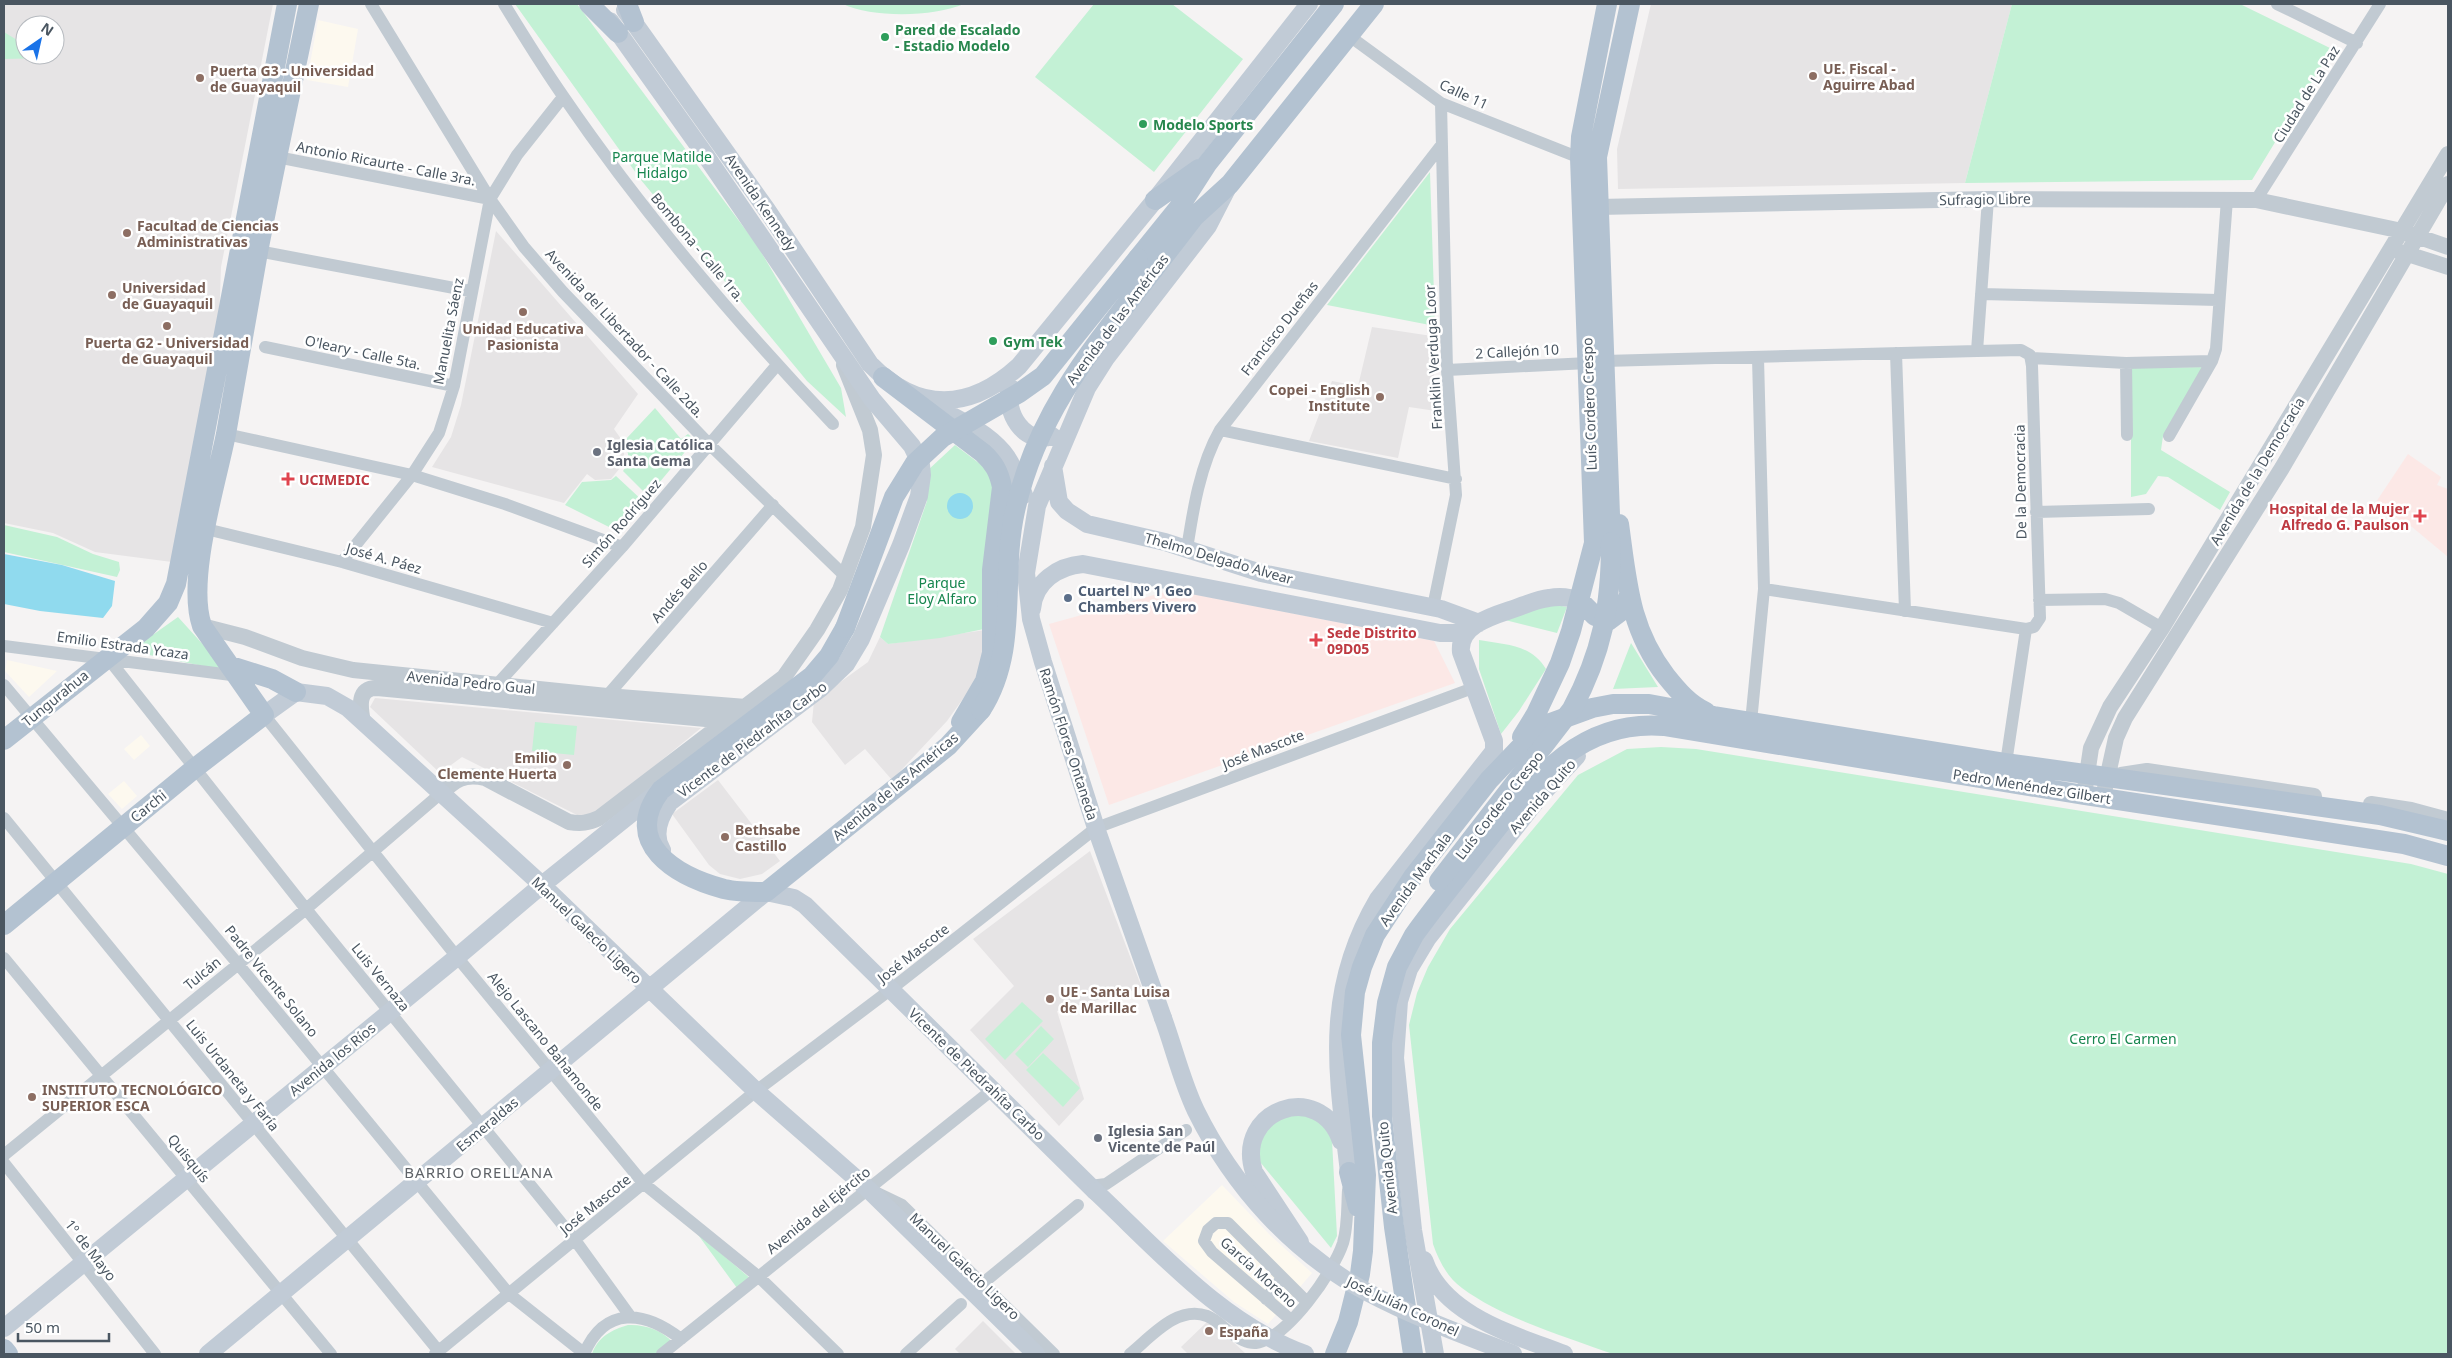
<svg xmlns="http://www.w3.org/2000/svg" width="2452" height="1358" font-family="'Noto Sans',sans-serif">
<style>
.commercial{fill:#fdf9ef}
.education{fill:#e6e4e5;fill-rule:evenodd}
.medical{fill:#fce8e6}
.green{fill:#c3f1d5}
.water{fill:#90daee}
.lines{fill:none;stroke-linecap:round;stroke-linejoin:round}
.minor{stroke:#c1cad2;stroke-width:12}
.tertiary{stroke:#c1cad2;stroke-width:16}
.secondary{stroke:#c1cbd6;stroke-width:18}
.primary{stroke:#b3c2d1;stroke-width:20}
.secondary-bridge{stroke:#c1cbd6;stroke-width:18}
.primary-bridge{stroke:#b3c2d1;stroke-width:20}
.leisure-dot{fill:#2e9e5b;stroke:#fff;stroke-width:2}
.education-dot{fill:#8d6e63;stroke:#fff;stroke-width:2}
.worship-dot{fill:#6b7280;stroke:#fff;stroke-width:2}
.health-dot{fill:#e0444e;stroke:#fff;stroke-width:2}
.service-dot{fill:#5c6f8a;stroke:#fff;stroke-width:2}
.labels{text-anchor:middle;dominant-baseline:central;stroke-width:5;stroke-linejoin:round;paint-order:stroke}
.leisure-label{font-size:14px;font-weight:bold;fill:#27864d;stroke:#fff;text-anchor:start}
.education-label{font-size:14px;font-weight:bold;fill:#785e54;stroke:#fff;text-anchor:start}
.street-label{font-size:14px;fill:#4a5661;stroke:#fff}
.park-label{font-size:14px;fill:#17864f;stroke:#fff}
.worship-label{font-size:14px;font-weight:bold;fill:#5b616d;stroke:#fff;text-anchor:start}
.health-label{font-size:14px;font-weight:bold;fill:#be3a42;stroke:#fff;text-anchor:start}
.service-label{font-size:14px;font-weight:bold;fill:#4e5e75;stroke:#fff;text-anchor:start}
.neighbourhood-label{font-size:15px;letter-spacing:1px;fill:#5f6368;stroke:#fff}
</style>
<rect width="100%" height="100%" fill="#f5f3f3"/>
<!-- commercial -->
<path class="commercial" d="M318 20 358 29 348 87 307 80Z
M7 660 57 671 29 697 5 671Z
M141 735 150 746 134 760 124 749Z
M124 781 137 796 122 809 108 794Z
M1222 1185 1271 1236 1312 1273 1268 1324 1234 1302 1163 1241Z"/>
<!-- education -->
<path class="education" d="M4 4H273L221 267 219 322 172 562 95 552 53 533 4 523ZM25 25H55V55H25Z
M1651 4H2012L1965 183 1618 189 1617 149Z
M496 231 638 394 614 429 624 443V463L611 479 595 480 587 474 564 503 432 467 451 437 461 405Z
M1372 327 1432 336 1436 411 1409 407 1398 458 1309 441 1332 381 1358 386Z
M985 630 981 664 975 682 947 721 892 780 865 749 845 765 812 722 814 701 868 662 880 637 888 644Z
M375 698 701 728 597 813 581 817 462 757 440 773 370 707Z
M718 780 780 861 762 874 740 879 720 874 709 865 672 814Z
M1090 851 1142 988 1057 1011 1084 1099 1059 1126 970 1030 1014 986 973 939Z
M983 1321 1016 1354H960L955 1349Z
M1207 1322 1230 1339 1246 1354H1188L1181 1347Z"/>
<!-- medical -->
<path class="medical" d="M2408 454 2441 477 2437 485 2448 489V557L2412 527 2374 505Z
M1172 590 1434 641 1455 683 1109 805 1049 624Z"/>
<!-- green -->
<path class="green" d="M515 4H577L757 245 841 388 846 417 807 381 641 180Z
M843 4H964C934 17 872 18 843 4Z
M1094 4H1172L1243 59 1154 172 1035 77Z
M2012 4H2240L2332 49 2252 180 1965 183Z
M4 32 25 45V55H42L47 58 4 59Z
M1430 172 1435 326 1327 305Z
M2206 367 2163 436 2161 450 2230 492 2220 510 2168 477 2158 476 2146 494 2131 497V368Z
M655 408 681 439 688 434 695 440 648 496 623 471 629 462 626 439Z
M955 445 992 473 996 495 984 629 940 638 888 644 880 637 927 501V471Z
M616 476 644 502 619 532 565 505 582 482 611 480Z
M4 525 57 537 93 554 119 562 120 570 117 577 4 552Z
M1545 603 1567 607 1557 633 1505 620Z
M178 617 227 671 130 651Z
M1479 640C1506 645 1531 644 1546 669L1519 711 1501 734 1479 669Z
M1631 643 1658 687 1613 689Z
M535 722 577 726 574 755 532 751Z
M1661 747 1696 749 2411 864 2448 874V1354H1613C1566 1337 1502 1318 1462 1288 1447 1277 1439 1261 1433 1244L1409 1025 1417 993 1428 967 1450 929 1578 775 1627 749Z
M1022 1002 1043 1021 1005 1060 985 1039Z
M1041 1026 1054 1039 1028 1067 1015 1054Z
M1043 1053 1080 1088 1063 1107 1026 1070Z
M1285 1111 1320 1119 1332 1140 1337 1236 1331 1248 1256 1157 1258 1136Z
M696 1232 751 1279 737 1288Z
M628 1325C644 1324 663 1330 673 1343L657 1354H592C598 1337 611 1330 628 1325Z"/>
<!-- water -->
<path class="water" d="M947 506a13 13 0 1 1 26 0a13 13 0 1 1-26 0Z
M4 554 62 565 115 581 112 606 103 618 40 611 4 604Z"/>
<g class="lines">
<!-- minor -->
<path class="minor" d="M371 4 490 199 524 247 563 292 709 444 846 577
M504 4C523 35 542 66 563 96 643 213 736 322 833 424
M2277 4 2357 43
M1348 35 1441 103 1580 158
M277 157 490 199
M2256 200 2380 4
M258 251 470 291
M1981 294 2218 300
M265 347 454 386
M1977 351 1988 199
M1896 353 1905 611
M2032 358 2126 363 2212 361
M1604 361 1977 351 2021 350 2030 355 2032 366 2040 618 2034 627 2026 629 1764 589
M2126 363 2127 435
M1447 370 1588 363
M1220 430 1456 479
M226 434 412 475 505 504 622 547
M2169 436 2212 361 2216 349 2227 199
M2036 512 2149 509
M206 529 342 562 553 623
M1187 549C1193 510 1200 465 1220 430L1440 147
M342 562 412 475 439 433 454 386 490 199 517 155 563 97
M2039 600 2105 599 2119 603 2162 628
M1433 607 1456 495 1447 370 1441 103
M4 646 239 676
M107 657 306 909 575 1240 630 1316
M4 685 238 964 509 1294 585 1354
M492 690 622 547 777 365
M607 696 773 505
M264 715 457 957 643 1183 759 1277 838 1354
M1751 722 1764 589 1758 358
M2006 763 2026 629
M4 818 441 1354
M4 958 331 1354
M4 1155 306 909 440 794
M4 1163 155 1354
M1090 1186 1106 1184 1186 1130
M877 1193 902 1205 1054 1354
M983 1283 1078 1205
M1266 1299 1282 1278
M1291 1320 1212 1252 1204 1241 1208 1230 1216 1223H1228L1306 1301
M435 1354 756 1091 890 990 1096 828 1473 688
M584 1354C605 1305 645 1311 681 1339
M662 1354 992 1090
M906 1354 961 1304
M1130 1354C1151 1337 1177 1305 1207 1316 1215 1319 1222 1326 1228 1331 1236 1337 1247 1344 1256 1343 1287 1339 1334 1271 1343 1243 1348 1226 1347 1207 1348 1190"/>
<!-- tertiary -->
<path class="tertiary" d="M1598 207 1988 199 2256 200 2402 231 2448 247
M2398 251 2448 267
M202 626 245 637 302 658 353 670 607 696 746 707
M363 722C360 707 357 688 377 688L727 721
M2121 775 2147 771 2314 796
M2105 788 2116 738 2125 718 2282 468 2448 184
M440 794C455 780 464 773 485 778L569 822C581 824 588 823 599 818L784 677 817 630 840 590 863 527 874 455 870 430 844 365
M2084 795 2091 748 2110 707 2162 628 2448 154
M2371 804 2411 810 2448 820"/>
<!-- secondary -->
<path class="secondary" d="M625 10 767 210 870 364C918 413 970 411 1019 366L1155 200 1309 4
M610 21 706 156 872 399 912 446 921 465 922 475 919 496 901 545 861 639 846 664 821 688 670 802C660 816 652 834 662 850
M1010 387C1004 412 1024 446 1052 436
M931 405C955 418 985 430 1003 452 1013 464 1018 480 1024 495
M1053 466 1059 502 1067 511 1087 524 1165 542 1261 573 1441 609 1479 623
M1032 609C1034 582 1058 566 1083 564L1440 633H1466
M264 715 296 692 327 696 348 708 542 885 756 1091 868 1189 1036 1354
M1163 1018 1096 828 1043 662 1031 619 1026 573 1037 506 1087 388 1106 358 1208 226 1227 189
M1349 1172C1337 1071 1323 992 1378 899L1494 751V741L1461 652C1458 624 1496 615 1516 608 1527 604 1538 599 1549 598 1560 596 1570 597 1580 601
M1300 1242 1254 1172C1234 1110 1320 1079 1341 1141
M1424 1260C1443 1316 1515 1335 1564 1354
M4 1328 457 957 542 885 658 792
M208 1354 766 892 794 898 805 905 1095 1191
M1435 1354 1413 1230 1395 1058 1399 1001 1409 969 1427 939 1541 795 1577 756"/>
<!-- primary -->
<path class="primary" d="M589 4 618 33
M627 4 634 22
M1155 200 1199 169
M1138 258 1180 206 1207 164 1334 4
M1154 269 1195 216 1230 184 1374 4
M883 377 983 453C994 463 999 472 1002 487L992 570V653L985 681 961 722
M1619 524C1627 581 1629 628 1666 676 1678 691 1689 704 1706 712
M1611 542 1597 157 1630 4
M1580 601 1595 616 1608 621 1620 612 1629 596
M845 628 829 656 812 676 661 790C620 843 676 876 724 889 737 892 752 892 766 892L948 746 981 710
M231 666 272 679 296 692
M1522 737 1536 714 1560 663 1571 631 1594 543 1580 158 1581 137 1607 4
M4 740 146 628 168 603 176 584 287 4
M4 925 195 768 264 715 202 626C186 580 216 484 226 434 237 373 247 312 258 252 274 169 292 86 309 4
M1349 1172 1358 1207
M4 1349 8 1354
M1335 1354 1348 1322 1360 1274 1363 1251 1366 1175 1351 1035 1355 992 1362 967 1375 935 1413 877 1489 780 1532 735 1548 724 1592 708 1613 704H1649L1714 716 2006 763 2380 815 2448 831
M1413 1354 1394 1227 1382 1116V1043L1387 1003 1397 967 1414 935C1437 903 1462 873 1486 842 1534 781 1578 719 1664 726L2084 795 2404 844 2448 856"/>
<!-- secondary-bridge -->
<path class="secondary-bridge" d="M1163 1018C1174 1048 1182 1082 1196 1111 1233 1186 1293 1253 1367 1292 1414 1317 1464 1335 1513 1354
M1095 1191C1159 1251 1221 1323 1305 1354"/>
<!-- primary-bridge -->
<path class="primary-bridge" d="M845 628 894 497 915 463 943 437 1019 393 1043 376 1138 258
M981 710C1020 650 1000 578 1015 511 1037 412 1094 346 1154 269
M1439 881 1572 709C1602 653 1611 606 1611 542"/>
</g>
<!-- markers -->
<g class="leisure-dot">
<circle cx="885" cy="37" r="5"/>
<circle cx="1143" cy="124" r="5"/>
<circle cx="993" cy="341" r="5"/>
</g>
<g class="education-dot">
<circle cx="1813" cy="76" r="5"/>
<circle cx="200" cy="78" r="5"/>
<circle cx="127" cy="233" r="5"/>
<circle cx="112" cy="295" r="5"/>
<circle cx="523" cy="312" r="5"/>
<circle cx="167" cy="326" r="5"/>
<circle cx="1380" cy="397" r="5"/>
<circle cx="567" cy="765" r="5"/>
<circle cx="725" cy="837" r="5"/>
<circle cx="1050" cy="999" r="5"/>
<circle cx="32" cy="1097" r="5"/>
<circle cx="1209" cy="1331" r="5"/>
</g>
<g class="worship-dot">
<circle cx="597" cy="452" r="5"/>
<circle cx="1098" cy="1138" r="5"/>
</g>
<g class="health-dot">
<path d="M285.5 471.5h5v5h5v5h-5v5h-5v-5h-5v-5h5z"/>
<path d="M2417.5 508.5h5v5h5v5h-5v5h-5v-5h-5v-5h5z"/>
<path d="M1313.5 632.5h5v5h5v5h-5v5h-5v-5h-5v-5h5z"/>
</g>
<circle class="service-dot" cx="1068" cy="598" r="5"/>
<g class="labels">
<!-- leisure labels -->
<g class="leisure-label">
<text x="895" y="29">Pared de Escalado<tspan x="895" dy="16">- Estadio Modelo</tspan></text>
<text x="1153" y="124">Modelo Sports</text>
<text x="1003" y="341">Gym Tek</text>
</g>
<!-- education labels -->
<g class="education-label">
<text x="1823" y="68">UE. Fiscal -<tspan x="1823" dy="16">Aguirre Abad</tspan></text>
<text x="210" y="70">Puerta G3 - Universidad<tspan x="210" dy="16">de Guayaquil</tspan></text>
<text x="137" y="225">Facultad de Ciencias<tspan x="137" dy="16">Administrativas</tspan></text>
<text x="122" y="287">Universidad<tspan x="122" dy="16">de Guayaquil</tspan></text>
<text x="523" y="328" text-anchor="middle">Unidad Educativa<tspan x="523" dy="16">Pasionista</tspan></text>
<text x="167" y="342" text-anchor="middle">Puerta G2 - Universidad<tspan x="167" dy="16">de Guayaquil</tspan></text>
<text x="1370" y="389" text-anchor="end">Copei - English<tspan x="1370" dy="16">Institute</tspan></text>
<text x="557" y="757" text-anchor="end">Emilio<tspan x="557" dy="16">Clemente Huerta</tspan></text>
<text x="735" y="829">Bethsabe<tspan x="735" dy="16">Castillo</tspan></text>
<text x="1060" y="991">UE - Santa Luisa<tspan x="1060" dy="16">de Marillac</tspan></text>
<text x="42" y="1089">INSTITUTO TECNOLÓGICO<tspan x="42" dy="16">SUPERIOR ESCA</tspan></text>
<text x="1219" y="1331">España</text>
</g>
<!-- street labels -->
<g class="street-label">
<text transform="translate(1464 94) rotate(25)">Calle 11</text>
<text transform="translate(2306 94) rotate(-58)">Ciudad de La Paz</text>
<text transform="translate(386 163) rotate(11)">Antonio Ricaurte - Calle 3ra.</text>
<text transform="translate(1985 199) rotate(-1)">Sufragio Libre</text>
<text transform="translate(761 202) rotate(56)">Avenida Kennedy</text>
<text transform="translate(698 247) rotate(50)">Bombona - Calle 1ra.</text>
<text transform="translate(1117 319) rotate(-53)">Avenida de las Américas</text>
<text transform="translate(1279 328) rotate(-52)">Francisco Dueñas</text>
<text transform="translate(448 331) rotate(-79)">Manuelita Sáenz</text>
<text transform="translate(625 333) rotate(47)">Avenida del Libertador - Calle 2da.</text>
<text transform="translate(1517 351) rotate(-3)">2 Callejón 10</text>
<text transform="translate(363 352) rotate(12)">O'leary - Calle 5ta.</text>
<text transform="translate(1433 357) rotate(-93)">Franklin Verduga Loor</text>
<text transform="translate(1589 404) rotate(-92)">Luís Cordero Crespo</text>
<text transform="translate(2257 471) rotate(-59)">Avenida de la Democracia</text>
<text transform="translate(2020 482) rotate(-91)">De la Democracia</text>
<text transform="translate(621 523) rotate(-49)">Simón Rodríguez</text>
<text transform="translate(384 558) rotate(16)">José A. Páez</text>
<text transform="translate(1219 558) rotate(16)">Thelmo Delgado Alvear</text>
<text transform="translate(679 591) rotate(-49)">Andés Bello</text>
<text transform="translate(123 645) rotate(8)">Emilio Estrada Ycaza</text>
<text transform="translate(471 682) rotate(6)">Avenida Pedro Gual</text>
<text transform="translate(55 698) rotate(-39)">Tungurahua</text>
<text transform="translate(752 739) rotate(-37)">Vicente de Piedrahíta Carbo</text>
<text transform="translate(1069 744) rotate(72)">Ramón Flores Ontaneda</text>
<text transform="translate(1263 749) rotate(-21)">José Mascote</text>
<text transform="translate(895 786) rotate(-40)">Avenida de las Américas</text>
<text transform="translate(2032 786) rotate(9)">Pedro Menéndez Gilbert</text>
<text transform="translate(1542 796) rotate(-49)">Avenida Quito</text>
<text transform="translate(1499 805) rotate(-52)">Luís Cordero Crespo</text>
<text transform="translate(148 806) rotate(-39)">Carchi</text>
<text transform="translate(1415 879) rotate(-54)">Avenida Machala</text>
<text transform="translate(587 930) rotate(44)">Manuel Galecio Ligero</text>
<text transform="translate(913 953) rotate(-38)">José Mascote</text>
<text transform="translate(202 973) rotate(-39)">Tulcán</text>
<text transform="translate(381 977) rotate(51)">Luis Vernaza</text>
<text transform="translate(272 981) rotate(51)">Padre Vicente Solano</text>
<text transform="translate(546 1041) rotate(51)">Alejo Lascano Bahamonde</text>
<text transform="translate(332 1059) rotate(-39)">Avenida los Ríos</text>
<text transform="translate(977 1074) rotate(44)">Vicente de Piedrahíta Carbo</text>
<text transform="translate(233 1075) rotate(51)">Luis Urdaneta y Faría</text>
<text transform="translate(487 1124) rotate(-40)">Esmeraldas</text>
<text transform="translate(189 1158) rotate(51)">Quisquís</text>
<text transform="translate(1387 1168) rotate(-96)">Avenida Quito</text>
<text transform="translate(595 1204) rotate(-39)">José Mascote</text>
<text transform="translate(818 1210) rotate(-39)">Avenida del Ejército</text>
<text transform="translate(91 1250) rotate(52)">1º de Mayo</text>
<text transform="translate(965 1266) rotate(44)">Manuel Galecio Ligero</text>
<text transform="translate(1259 1272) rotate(42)">García Moreno</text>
<text transform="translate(1403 1306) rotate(25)">José Julián Coronel</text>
</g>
<!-- park labels -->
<g class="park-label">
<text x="662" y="156">Parque Matilde<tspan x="662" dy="16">Hidalgo</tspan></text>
<text x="942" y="582">Parque<tspan x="942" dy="16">Eloy Alfaro</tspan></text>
<text x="2123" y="1038">Cerro El Carmen</text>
</g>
<!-- worship labels -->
<g class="worship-label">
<text x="607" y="444">Iglesia Católica<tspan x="607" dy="16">Santa Gema</tspan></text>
<text x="1108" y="1130">Iglesia San<tspan x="1108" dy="16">Vicente de Paúl</tspan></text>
</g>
<!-- health labels -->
<g class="health-label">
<text x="299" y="479">UCIMEDIC</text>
<text x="2409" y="508" text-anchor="end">Hospital de la Mujer<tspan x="2409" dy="16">Alfredo G. Paulson</tspan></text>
<text x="1327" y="632">Sede Distrito<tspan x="1327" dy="16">09D05</tspan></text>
</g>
<!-- service labels -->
<g class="service-label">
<text x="1078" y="590">Cuartel Nº 1 Geo<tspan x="1078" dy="16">Chambers Vivero</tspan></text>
</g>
<!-- neighbourhood labels -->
<g class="neighbourhood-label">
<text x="479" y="1172">BARRIO ORELLANA</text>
</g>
</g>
<!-- border -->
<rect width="2452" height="1358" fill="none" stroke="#4a5661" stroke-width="10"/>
<!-- north arrow -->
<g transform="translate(40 40) rotate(34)"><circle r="24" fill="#ffffff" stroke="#b7bbc0"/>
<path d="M0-4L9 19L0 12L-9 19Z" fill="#1a73e8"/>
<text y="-8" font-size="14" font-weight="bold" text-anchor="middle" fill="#4a5661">N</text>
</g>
<!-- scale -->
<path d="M18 1333v8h91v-8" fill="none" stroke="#4a5661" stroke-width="2.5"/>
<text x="25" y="1333" font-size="15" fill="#4a5661" stroke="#ffffff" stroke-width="4" paint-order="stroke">50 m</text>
</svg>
